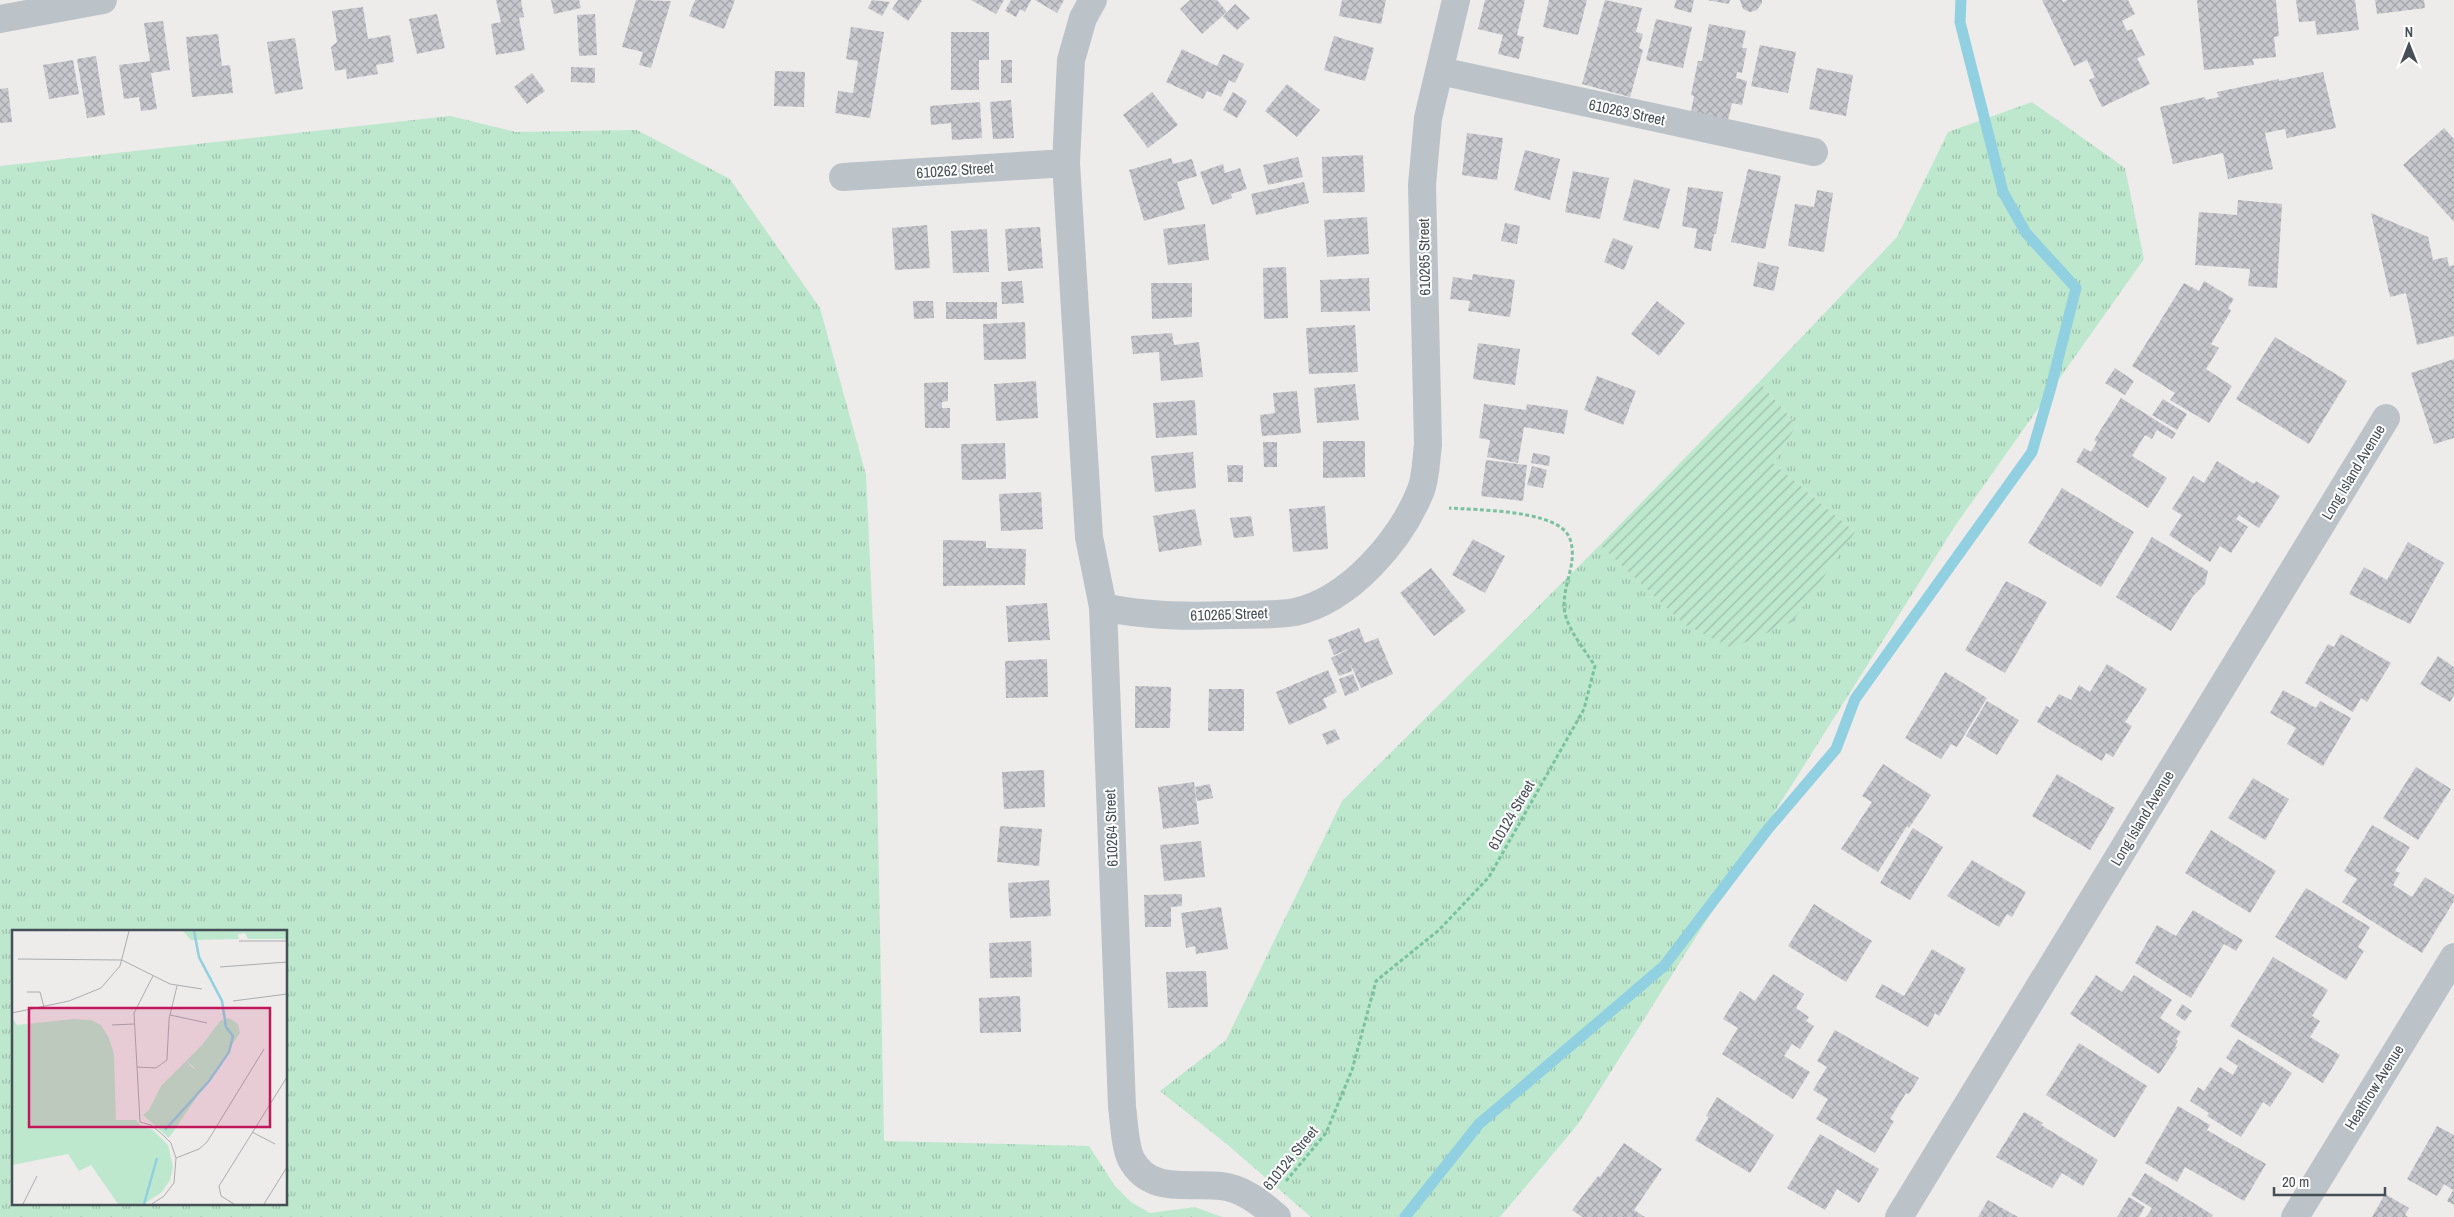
<svg xmlns="http://www.w3.org/2000/svg" width="2454" height="1217" font-family="'Archivo Narrow',sans-serif">
<style>
.grass{fill:url(#grass-tufts);fill-rule:evenodd}
.garden{fill:url(#garden-furrows)}
.lines{fill:none;stroke-linecap:round;stroke-linejoin:round}
.stream{stroke:#90d0e0;stroke-width:11}
.building{fill:url(#building-cross-hatch)}
.path{stroke:#7ac19e;stroke-width:3;stroke-dasharray:4 2.5;stroke-linecap:butt}
.street{stroke:#bbc3c9;stroke-width:28}
.labels{text-anchor:middle;dominant-baseline:central;stroke-width:4;stroke-linejoin:round;paint-order:stroke}
.street-label{font-size:15px;fill:#464f56;stroke:#fff}
.inset-river{fill:none;stroke:#90d0e0;stroke-width:2.5}
.inset-road{fill:none;stroke:#abadaf;stroke-width:1}
.view{fill:#c2185b;fill-opacity:0.15;stroke:#c2185b;stroke-width:2.5}
.inset-edge{fill:none;stroke:#464f56;stroke-width:2.5}
</style>
<defs>
<pattern id="grass-tufts" width="24" height="20" patternUnits="userSpaceOnUse" patternTransform="scale(1.25)"><rect width="24" height="20" fill="#bee8ce"/><path d="M3 7l-1-3M5 7V3M7 7l1-3M15 17l-1-3M17 17v-4M19 17l1-3" fill="none" stroke="#9cbeaa"/></pattern>
<pattern id="garden-furrows" width="10" height="10" patternUnits="userSpaceOnUse" patternTransform="scale(1.25)"><rect width="10" height="10" fill="#bee8ce"/><path d="M-1 1l2-2M0 10L10 0M9 11l2-2" fill="none" stroke="#9cbeaa"/></pattern>
<pattern id="building-cross-hatch" width="8" height="8" patternUnits="userSpaceOnUse" patternTransform="scale(1.25)"><rect width="8" height="8" fill="#c7c8ce"/><path d="M0 0l8 8M0 8l8-8" fill="none" stroke="#a3a5aa"/></pattern>
</defs>
<rect width="100%" height="100%" fill="#eeebeb"/>
<!-- grass -->
<path class="grass" d="M2032 102 2125 168 2144 259 1955 526 1578 1124 1500 1217H1311L1229 1146 1160 1091 1226 1040 1342 801 1600 545 1684 623 1855 532 1773 463 1797 425 1759 382 1897 237 1948 132Z
M450 116 516 132 637 130 730 179 820 308 866 475 875 669 884 1141 1089 1146 1115 1186 1131 1202 1150 1213 1195 1207 1222 1217H0V166ZM14 931H286V1203H14Z"/>
<!-- garden -->
<path class="garden" d="M1759 382 1797 425 1773 463 1855 532 1792 622 1732 648 1684 624 1600 545Z"/>
<g class="lines">
<!-- stream -->
<path class="stream" d="M1405 1217 1479 1124 1664 966 1768 829 1836 749 1855 699 2032 452 2051 387 2076 288 2026 233 2003 192 1960 22 1961 0"/>
</g>
<!-- building -->
<path class="building" d="M496 0H521L524 17 519 18 525 50 496 55 491 24 501 22Z
M551 0H579L581 8 554 14Z
M636 0 671 1 651 68 639 65 643 52 622 47Z
M695 0H735L724 29 689 16Z
M872 0 890 2 882 16 868 8Z
M898 0H920L922 1 908 21 892 9Z
M971 0H1004L996 14Z
M1011 0H1031L1025 12 1020 9 1016 17 1005 11Z
M1035 0H1064L1057 13Z
M1190 0H1217L1227 12 1202 34 1180 9Z
M1342 0H1386L1381 24 1339 16Z
M1485 0H1525L1517 35 1524 37 1519 59 1498 54 1503 35 1478 29Z
M1549 0H1587L1578 35 1543 27Z
M1605 0 1642 8 1636 32 1643 34 1639 48 1643 50 1630 97 1582 84Z
M1676 0H1694L1691 13 1674 8Z
M1707 0H1730L1729 4Z
M1740 0H1762V3L1757 10 1750 12 1743 9Z
M2042 0H2062L2063 2 2067 0H2128L2135 14 2122 21 2127 31 2132 29 2145 55 2137 58 2150 84 2102 107 2089 80 2095 77 2087 60 2074 66Z
M2197 0H2276L2279 36 2274 37 2276 57 2253 59 2254 65 2204 70Z
M2296 0H2355L2359 30 2317 35 2315 21 2299 22Z
M2375 0H2424L2425 8 2377 14Z
M1235 4 1250 18 1237 30 1223 17Z
M363 7 368 39 390 35 394 62 376 65 378 74 347 79 346 69 335 71 331 47 337 42 332 11Z
M437 14 445 48 417 54 409 19Z
M595 14 597 55 579 56 577 15Z
M1656 19 1692 27 1683 68 1646 60Z
M163 21 170 70 151 73 157 109 141 111 139 97 124 99 119 65 150 61 144 23Z
M1709 24 1746 31 1742 48H1747L1742 73 1737 72 1736 78 1747 81 1742 105 1732 103 1728 120 1691 112 1694 96 1691 95 1698 61H1702Z
M851 27 884 32 870 118 835 113 838 91 853 93 858 61 846 59Z
M951 32H989V60H979V90H951Z
M218 34 222 66 230 65 233 93 192 97 186 37Z
M1334 36 1374 48 1365 81 1324 70Z
M295 38 303 89 275 94 267 42Z
M1760 45 1796 52 1788 93 1751 86Z
M1182 49 1217 66 1223 54 1244 64 1235 83 1229 80 1221 97 1207 91 1203 99 1166 82Z
M96 56 105 115 87 118 77 59Z
M73 60 79 94 49 99 43 65Z
M1001 60H1012V83H1001Z
M571 67 595 68V83L571 82Z
M1817 68 1853 75 1846 116 1809 109Z
M775 71 805 72 804 107 774 106Z
M2323 72 2336 128 2287 138 2285 129 2265 133 2273 169 2228 179 2223 153 2173 164 2160 107 2205 97 2206 100 2219 97 2217 92 2279 79V81Z
M532 73 545 91 527 104 514 87Z
M1287 84 1320 110 1297 137 1265 111Z
M8 88 12 122 0 123V89Z
M1152 92 1178 125 1148 148 1123 115Z
M1233 92 1247 101 1237 118 1223 110Z
M1011 100 1014 138 993 139 990 102Z
M980 102 982 138 952 140 951 123 931 125 930 106Z
M2444 128 2454 139V222L2403 165Z
M1467 133 1503 138 1497 180 1462 175Z
M1525 150 1560 159 1550 200 1514 190Z
M1363 155 1365 192 1323 193 1322 157Z
M1298 157 1303 177 1268 185 1263 165Z
M1171 158 1173 164 1192 159 1197 176 1177 182 1185 209 1144 221 1129 170Z
M1223 164 1225 173 1240 168 1247 189 1231 194 1232 198 1212 205 1200 172Z
M1748 169 1781 176 1765 249 1731 242Z
M1573 171 1609 178 1600 219 1565 212Z
M1634 179 1670 189 1659 229 1623 220Z
M1304 182 1309 203 1256 215 1251 194Z
M1688 187 1723 192 1716 234H1714L1711 251 1694 248 1697 229 1682 226Z
M1817 190 1833 193 1824 252 1788 246 1795 204 1814 207Z
M2238 200 2282 204 2277 288 2248 286 2250 269 2195 265 2199 212 2237 215Z
M2371 213 2428 237 2433 260 2447 257 2449 266 2454 265V336L2417 345 2406 293 2390 297Z
M1367 217 1369 254 1327 257 1324 220Z
M1505 223 1520 226 1517 244 1501 241Z
M1205 224 1209 260 1168 265 1163 229Z
M927 225 930 268 895 270 892 228Z
M1040 227 1043 268 1008 271 1005 229Z
M987 229 989 272 953 273 951 231Z
M1613 238 1633 246 1624 270 1604 262Z
M1758 262 1779 267 1774 291 1753 286Z
M1286 267 1288 318 1264 319 1263 268Z
M1473 274 1515 280 1510 317 1468 311 1470 301 1450 299 1453 277 1472 280Z
M1369 278 1370 311 1321 312 1320 280Z
M1022 281 1024 303 1002 304 1001 282Z
M2204 281 2234 299 2228 308 2231 311 2211 344 2219 348 2206 369 2232 386 2209 423 2170 400 2175 393 2132 366 2184 283 2199 291Z
M1151 283H1192V317L1152 319Z
M913 301H933L934 318 914 319Z
M1657 301 1685 323 1659 356 1631 334Z
M946 302H997V319H946Z
M1025 322 1026 359 984 360 983 324Z
M1355 325 1358 372 1309 374 1306 328Z
M1172 333 1174 345 1199 342 1203 377 1161 381 1159 352 1133 354 1131 336Z
M2275 337 2347 381 2309 444 2236 399Z
M1478 343 1520 349 1515 385 1473 379Z
M2454 359V438L2434 444 2411 373Z
M2115 368 2134 381 2125 395 2105 383Z
M1597 376 1636 391 1623 425 1584 410Z
M1036 381 1038 418 996 421 994 384Z
M948 382V401L942 402V408H950V428H925L924 383Z
M1355 384 1359 420 1317 423 1314 388Z
M1297 391 1301 433 1262 436 1260 415 1275 413 1273 393Z
M2121 398 2176 433 2172 439 2157 430 2152 439 2145 435 2132 456 2167 478 2148 508 2076 462 2084 448 2091 452 2097 442 2094 440Z
M2163 399 2187 414 2177 430 2152 415Z
M1195 400 1197 435 1156 438 1153 403Z
M1484 404 1526 410 1527 404 1568 410 1564 434 1524 427 1518 463 1487 457 1490 440 1479 438Z
M1323 441H1365V477L1323 478Z
M1263 442H1277V467H1264Z
M1005 443 1006 479 962 480 961 444Z
M1193 452 1196 488 1155 492 1151 456Z
M1533 453 1550 456 1549 466 1531 463Z
M1486 460 1527 465 1523 501 1481 496Z
M2217 461 2254 484 2256 481 2280 496 2259 528 2239 515 2236 519 2248 527 2231 553 2220 546 2210 562 2169 535 2182 515 2172 509 2193 476 2204 483Z
M1227 465H1243V482H1228Z
M1532 466 1547 470 1543 488 1527 485Z
M2062 488 2134 532 2101 587 2028 543Z
M1041 492 1043 529 1001 531 999 494Z
M1325 506 1328 549 1293 552 1289 509Z
M1195 509 1202 545 1159 552 1153 516Z
M1251 516 1254 536 1234 538 1230 518Z
M2152 537 2208 571 2205 584 2193 596 2171 631 2116 597Z
M1473 539 1505 556 1485 593 1452 575Z
M943 540 986 541V548L1026 549 1025 585 943 586Z
M2408 542 2444 563 2410 624 2349 594 2364 567 2387 580Z
M1431 568 1466 611 1434 636 1400 593Z
M2006 581 2047 602 2005 673 1965 650Z
M1047 603 1050 640 1008 642 1006 606Z
M1359 628 1365 643 1378 638 1393 674 1361 688 1351 665 1352 671 1339 676 1331 658 1351 648 1334 655 1328 640Z
M2341 634 2391 663 2367 702 2361 698 2353 712 2305 683 2328 644 2334 647Z
M2438 656 2454 667V695L2450 702 2420 684Z
M1047 659 1048 697 1006 698 1005 661Z
M2107 664 2147 689 2125 722 2132 726 2113 757 2106 753 2102 761 2037 722 2046 706 2050 708 2059 694 2071 700 2079 685 2090 692Z
M1328 670 1337 692 1323 699 1327 708 1289 725 1276 692Z
M1945 672 1987 698 1957 747 1951 744 1941 759 1905 738Z
M1353 674 1359 690 1345 696 1339 679Z
M1135 686 1171 687 1170 728H1135Z
M1209 689H1244V731H1208Z
M2283 690 2316 708 2320 701 2351 718 2323 766 2287 744 2296 728 2270 713Z
M1987 701 2019 720 1997 755 1966 736Z
M1335 729 1340 739 1327 745 1322 734Z
M1883 764 1931 795 1909 828 1907 826 1878 872 1841 849 1872 802 1862 796Z
M2416 767 2451 789 2418 840 2383 818Z
M1044 770 1045 807 1004 809 1002 772Z
M2057 774 2115 808 2090 850 2032 816Z
M2253 778 2289 799 2265 840 2228 818Z
M1194 782 1199 824 1163 829 1158 787Z
M1210 784 1213 798 1197 801 1195 787Z
M2372 825 2410 847 2395 871 2400 873 2393 885 2412 897 2425 877 2454 895V901L2422 953 2342 902 2357 879 2344 871Z
M1000 826 1042 829 1039 866 997 862Z
M1913 828 1943 847 1910 900 1880 883Z
M2211 830 2276 871 2250 913 2185 873Z
M1201 841 1205 877 1164 881 1160 845Z
M1972 860 2026 892 2012 917 2007 914 1999 927 1947 896Z
M1049 880 1051 916 1010 918 1008 883Z
M2306 888 2370 927 2358 947 2364 951 2346 980 2275 937Z
M1182 894V906L1171 907V927H1145L1144 895Z
M1814 904 1872 941 1846 982 1788 946Z
M1221 907 1228 949 1196 954 1195 946 1186 948 1181 913Z
M2193 910 2243 940 2236 951 2224 944 2191 998 2135 963 2157 925 2176 936Z
M1031 941 1032 977 990 978 989 943Z
M1932 949 1966 969 1939 1016 1935 1013 1928 1027 1875 997 1882 984 1904 996Z
M2273 957 2328 990 2312 1016 2320 1021 2310 1037 2340 1055 2323 1083 2230 1026Z
M1206 971 1208 1007 1168 1008 1166 972Z
M1773 974 1804 994 1796 1008 1809 1017 1806 1021 1814 1026 1800 1049 1792 1044 1784 1056 1810 1072 1793 1099 1722 1054 1738 1028 1723 1019 1740 991 1755 1001Z
M2096 975 2122 992 2134 975 2172 1000 2160 1018 2181 1032 2176 1039 2178 1041 2175 1046 2177 1047 2159 1074 2070 1014Z
M1020 996 1021 1032 980 1033 979 998Z
M2182 1004 2192 1011 2185 1021 2176 1015Z
M1835 1030 1919 1078 1909 1094 1906 1093 1890 1119 1894 1121 1875 1153 1816 1119 1828 1099 1813 1090 1827 1067 1817 1061Z
M2238 1039 2292 1073 2270 1107 2263 1102 2241 1137 2207 1116 2209 1113 2190 1101 2198 1087 2204 1091 2220 1067 2233 1075 2238 1066 2226 1058Z
M2079 1043 2147 1086 2115 1138 2046 1095Z
M1717 1097 1774 1135 1750 1173 1695 1140 1709 1117 1706 1116Z
M2178 1106 2210 1125 2207 1130 2266 1164 2244 1201 2185 1167 2177 1182 2145 1163Z
M2024 1112 2043 1123 2041 1125 2098 1160 2083 1186 2062 1173 2052 1188 1996 1157Z
M2437 1126 2454 1135V1205L2447 1201 2453 1190 2444 1184 2437 1196 2407 1179Z
M1820 1134 1879 1169 1859 1203 1837 1189 1825 1210 1787 1188Z
M1624 1143 1662 1169 1634 1210 1645 1217H1582L1572 1210 1598 1176 1600 1177Z
M2145 1173 2213 1215 2212 1217H2146L2152 1208 2131 1195Z
M2385 1194 2409 1208 2405 1215 2408 1217H2372Z
M2129 1197 2145 1207 2139 1217H2117Z
M1988 1200 2018 1217H1978Z"/>
<g class="lines">
<!-- path -->
<path class="path" d="M1286 1181 1326 1133 1352 1070 1376 981 1439 930 1489 877 1584 709 1595 666C1586 652 1573 636 1567 620 1559 600 1570 579 1572 560 1573 550 1572 538 1565 531 1545 510 1477 510 1449 508"/>
<!-- street -->
<path class="street" d="M1093 0 1083 18 1071 60 1066 163 1089 537 1103 607C1144 616 1185 617 1227 615 1248 614 1273 616 1295 612 1350 600 1401 540 1421 490 1426 477 1426 459 1428 445L1422 185 1428 118 1456 0
M0 19 103 0
M1440 71 1814 152
M843 177 1066 163
M1103 607 1122 1107C1124 1121 1125 1147 1131 1159 1150 1195 1189 1182 1221 1186 1242 1188 1261 1203 1277 1217
M1899 1217 2386 418
M2295 1217 2454 957"/>
</g>
<g class="labels">
<!-- street labels -->
<g class="street-label">
<text transform="translate(1627 112) rotate(12)">610263 Street</text>
<text transform="translate(955 170) rotate(-4)">610262 Street</text>
<text transform="translate(1424 257) rotate(-91)">610265 Street</text>
<text transform="translate(2353 472) rotate(-59)">Long Island Avenue</text>
<text transform="translate(1229 614) rotate(-2)">610265 Street</text>
<text transform="translate(1511 815) rotate(-60)">610124 Street</text>
<text transform="translate(2142 818) rotate(-59)">Long Island Avenue</text>
<text transform="translate(1111 828) rotate(-92)">610264 Street</text>
<text transform="translate(2374 1087) rotate(-58)">Heathrow Avenue</text>
<text transform="translate(1290 1158) rotate(-51)">610124 Street</text>
</g>
</g>
<!-- overview -->
<g transform="translate(12 930)">
<rect width="275" height="275" fill="#eeebeb"/>
<path d="M0 88 5 95 61 89 79 90 89 95 97 108 102 124 104 190H124L130 197 141 200 156 215 161 237 158 250 150 262 132 274H106L79 235 67 241 56 224 0 235ZM217 88 226 94 228 103 157 208 131 185 137 180 149 156 174 131 182 139 193 119 190 115 208 91Z" fill="#bee8ce"/>
<path d="M171 1H275V9H236L233 3 226 4 227 9 179 10Z" fill="#bee8ce"/>
<path d="M190 115 194 119 191 123 199 130 187 141 174 131Z" fill="#bee8ce"/>
<path class="inset-river" d="M153 200 197 151 217 122 221 106 214 97 210 71 187 27 182 1M132 274 145 228"/>
<path class="inset-road" d="M227 11H275M6 29 110 30 158 54 190 59M208 37 275 32M141 46 122 83 125 137 144 138 155 130 157 89 165 56M15 62H28L32 77M221 71 275 64M0 83 57 71 89 58 108 36 117 1M158 85 195 93M100 95 122 94M125 137 128 192 139 195 151 205 159 213 164 228 162 253 152 266 140 274M240 202 263 214M164 228 187 219 195 212 252 119M11 274 25 246M222 274 209 266 207 256 275 147M252 274 275 237"/>
<path class="view" d="M17 78H258V197H17Z"/>
<rect width="275" height="275" class="inset-edge"/>
</g>
<!-- north arrow -->
<g transform="translate(2409 45)" stroke="#ffffff" stroke-width="4" paint-order="stroke">
<path d="M0-4L9 19L0 12L-9 19Z" fill="#464f56"/>
<text y="-8" font-size="14" font-weight="bold" text-anchor="middle" fill="#464f56">N</text>
</g>
<!-- scale -->
<path d="M2274 1187v8h111v-8" fill="none" stroke="#464f56" stroke-width="2.5"/>
<text x="2282" y="1187" font-size="15" fill="#464f56" stroke="#ffffff" stroke-width="4" paint-order="stroke">20 m</text>
</svg>
